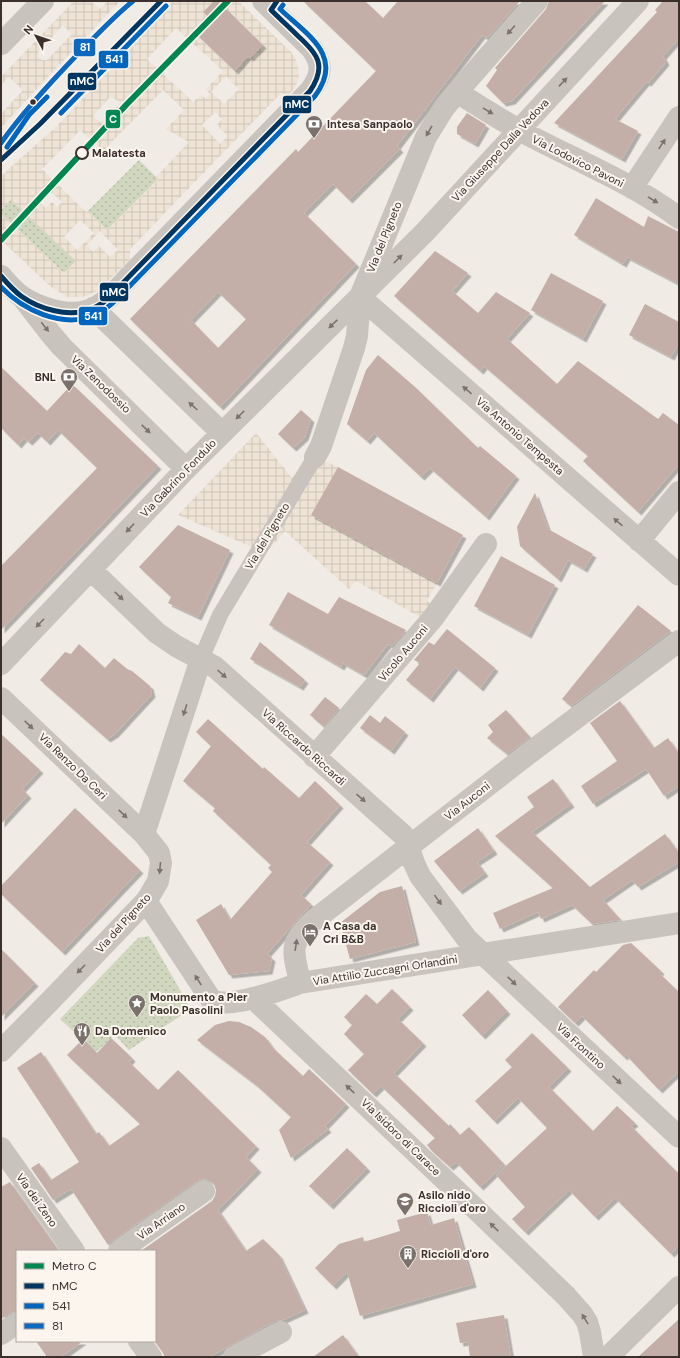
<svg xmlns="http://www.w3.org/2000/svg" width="680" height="1358" font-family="'DM Sans',sans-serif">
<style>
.grass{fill:url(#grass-dots)}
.plaza{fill:url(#plaza-grid);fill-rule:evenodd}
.building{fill:#c3afa7;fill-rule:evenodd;filter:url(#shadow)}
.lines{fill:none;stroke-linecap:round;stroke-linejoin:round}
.pedestrian{stroke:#c9c3be;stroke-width:16}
.minor{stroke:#c9c3be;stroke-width:22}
.bus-1-casing{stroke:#fbf5ee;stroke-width:8}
.bus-2-casing{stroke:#fbf5ee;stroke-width:8}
.bus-3-casing{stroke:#fbf5ee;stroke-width:8}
.bus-1{stroke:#00365f;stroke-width:5}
.bus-2{stroke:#0065bd;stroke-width:5}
.bus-3{stroke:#0c69bf;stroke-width:5}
.metro-1-casing{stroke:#fbf5ee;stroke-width:9}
.metro-1{stroke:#008751;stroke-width:6}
.oneway{fill:#7b726d}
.bus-dot{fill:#3b302b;stroke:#fbf5ee;stroke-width:1.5}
.stop-dot{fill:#fbf5ee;stroke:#3b302b;stroke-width:2}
.labels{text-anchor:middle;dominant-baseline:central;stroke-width:4;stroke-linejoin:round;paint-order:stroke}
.poi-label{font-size:11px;font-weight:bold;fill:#3b302b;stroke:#fbf5ee;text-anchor:start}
.street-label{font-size:11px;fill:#3b302b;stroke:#fbf5ee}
.stop-label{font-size:11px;font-weight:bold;fill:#3b302b;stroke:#fbf5ee;text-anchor:start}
.line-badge{stroke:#fbf5ee;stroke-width:1.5}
.badge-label{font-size:11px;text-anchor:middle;font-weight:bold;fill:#fff}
</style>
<defs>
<pattern id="grass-dots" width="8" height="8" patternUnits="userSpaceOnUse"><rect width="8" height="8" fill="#d1d6bf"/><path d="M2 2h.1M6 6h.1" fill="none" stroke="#b4b8a4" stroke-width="1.8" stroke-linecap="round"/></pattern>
<pattern id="plaza-grid" width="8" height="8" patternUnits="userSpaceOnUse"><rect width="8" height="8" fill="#eee3d5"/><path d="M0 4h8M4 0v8" fill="none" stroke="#cdc3b7"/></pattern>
<filter id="shadow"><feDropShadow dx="3.5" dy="3.5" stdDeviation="0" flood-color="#0004"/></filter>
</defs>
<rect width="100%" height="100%" fill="#f0ebe5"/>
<!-- grass -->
<path class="grass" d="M139 160 158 179 107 230 88 211Z
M11 199 76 261 64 273 1 214V210Z
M149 936 191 1009 129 1050 115 1035 96 1052 60 1019 138 938Z"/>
<!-- plaza -->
<path class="plaza" d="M74 1H90L100 9 108 1H120L42 83 1 128V114L23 90 9 77 1 85V77ZM63 25 72 34 47 60H42L38 57V52Z
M173 1H214L203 13 250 58 263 44 218 1H238L291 52 296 60 298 67 299 75 297 83 293 90 288 95 281 93 130 249V260L97 291 83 297H68L51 287 1 240V214L64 273 76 261 11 200 1 210V177L13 165 55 128 133 46ZM203 24 243 61 235 71 195 34ZM176 28 223 71 206 89 210 94 206 99 201 95 193 102 147 59ZM226 76 239 89 224 104 211 92ZM163 90 184 110 166 129 189 142 158 175 156 177 158 180 107 230 88 211 86 212 42 169 80 130 103 151ZM110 97 121 102 101 123 93 116ZM215 112 222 119 217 125 228 136 220 144 202 125ZM48 189 62 202 57 207 52 202 46 208 37 200ZM80 220 94 233 77 250 64 237ZM100 231 118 250 110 257 99 246 93 252 87 245Z
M256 433 292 478 309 454 338 467 312 515 437 583 427 600 431 604 420 617 356 581 349 589 285 531 266 553 178 515Z"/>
<!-- building -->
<path class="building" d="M214 1H218L263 45 250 58 248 56 235 71 195 33 209 18 203 12Z
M303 1H365L383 18 398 1H520L487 38 482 35 397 146 400 149 349 200 333 184 304 213 356 264 220 407 130 319 296 149 298 152 376 71ZM218 292 246 319 218 348 191 320Z
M549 1H605L512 101 503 103 486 86 497 70 495 68 546 9Z
M663 1H679V38L663 56 666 62 648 83 646 82 615 119 638 131 622 159 554 123 657 12 655 10Z
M467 113 486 125 475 144 457 134V127Z
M596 198 644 227 648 216 679 232V284L627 257 623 264 574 235Z
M435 251 468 273 452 291 478 313 496 292 530 313 507 339 557 384 578 361 658 419 663 413 679 425V464L638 512 583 461 588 456 484 366 480 371 394 296Z
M551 273 603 301 583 339 531 310Z
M645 304 679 322V342L671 357 629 335Z
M378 355 415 387 478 448 480 446 516 476 486 517 430 468 421 477 374 433 367 441 347 424 366 370Z
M1 367 47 411 72 384 158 466 1 630V566L97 468 58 430 47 442 38 433 29 442 24 438 18 445 1 428Z
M301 410 311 419 305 437 293 448 278 434Z
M338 467 463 535 437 583 311 515Z
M535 493 548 529 593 554 584 569 568 560 558 579 520 546 517 527Z
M178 525 230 550 198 617 168 603 171 597 139 567Z
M501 556 555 585 528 635 474 606Z
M288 592 328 614 339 597 406 630 392 646 388 644 364 675 343 663 341 667 269 625Z
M638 605 671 631 571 706 562 699Z
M447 629 495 668 480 688 455 667 430 699 406 680 420 663 414 660 429 642 434 645Z
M260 642 305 680 300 687 250 659Z
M79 644 105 668 114 658 127 669 132 671 150 686 152 694 115 734 107 739 40 680 65 652 71 654Z
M325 697 339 708 324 727 310 715Z
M620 701 654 748 668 738 679 754V786L664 796 646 769 593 804 581 786 617 761 590 723Z
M506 710 530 737 507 754 487 738 493 732 488 725Z
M370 715 380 723 385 716 405 732 391 751 360 728Z
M208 719 263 769 264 767 299 798 315 781 340 805 307 842 330 862 301 895 311 904 267 954 272 958 269 971 229 975 196 920 221 904 230 920 272 872 268 868 271 865 213 811 215 808 183 781 211 746 196 732Z
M1 734 40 770 22 789 28 795 1 824Z
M553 779 571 804 532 832 590 887 665 834 679 853V862L638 887 632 880 603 900 621 920 592 924 572 905 541 919 538 912 500 929 493 913 553 888 495 836 534 807 527 797Z
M75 808 140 870 62 952 1 894V886Z
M478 828 494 851 477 862 485 873 459 891 434 861Z
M402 886 416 942 350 959 340 923 380 892Z
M631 943 661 971 659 973 679 992V1071L659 1090 626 1055 624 1057 582 1016 575 1023 558 1007 594 970 596 972 623 945Z
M1 949 35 983 1 1017Z
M392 989 410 1007 398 1019 423 1043 394 1073 449 1126 450 1124 460 1135 469 1127 504 1164 480 1187 456 1162 450 1167 432 1151 427 1145 435 1138 381 1086 373 1094 348 1070 364 1054 344 1034 352 1025 344 1017 366 994 377 1004Z
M488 990 507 1011 482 1036 462 1015Z
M229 1021 239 1022 251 1027 265 1037 273 1048 303 1076 309 1069 346 1104 325 1126 328 1129 291 1158 279 1130 291 1117 256 1085 197 1040 215 1025Z
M532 1033 568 1068 549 1087 593 1131 617 1106 635 1123 631 1126 679 1174V1246L671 1254 615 1198 595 1217 569 1190 525 1232 512 1219 525 1207 496 1175 547 1128 518 1098 494 1121 475 1101 512 1067 505 1060Z
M111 1038 132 1058 129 1062 158 1090 178 1070 256 1146 246 1157 258 1169 218 1210 246 1251 263 1239 279 1255 305 1310 283 1320 275 1321 209 1357H165L163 1353 155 1342V1251H141L212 1201 215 1196 216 1190 214 1184 209 1180 203 1179 197 1181 112 1241 108 1245 71 1189 53 1200 31 1168 39 1163 51 1180 79 1162 17 1068 41 1052 96 1134 99 1132 109 1146 140 1124 67 1055 83 1039 97 1053Z
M347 1148 367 1168 330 1206 309 1186Z
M10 1182 59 1251H17V1311L10 1313 1 1319V1187Z
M427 1212 431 1225 454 1218 473 1284 360 1316 347 1272 333 1286 315 1268 339 1244 363 1237 364 1242 400 1231 397 1220Z
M504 1315 511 1357H470L468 1342 460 1343 456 1323Z
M679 1319V1357H638Z
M343 1335 359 1357H313Z
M36 1341H83L61 1357H47Z"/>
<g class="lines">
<!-- pedestrian -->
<path class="pedestrian" d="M201 659 220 615 315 457"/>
<!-- minor -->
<path class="minor" d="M1 44 43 1
M457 92C477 105 498 118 519 130 572 159 630 181 679 218
M632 188 679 117
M1 276C7 283 14 291 21 296 37 307 67 317 86 311 102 307 116 291 127 279L310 91C322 75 323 65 312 49L263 1
M360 297 679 575
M23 298 50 333 62 347 186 469
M93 308 222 433
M315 457 321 446 354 348 357 336 360 297 426 137 444 108 457 92 537 1
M639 541 679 492
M91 570 157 633 176 646 215 667 403 835 407 842 414 863 420 876 467 939 679 1137
M1 664 186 469 425 232 638 1
M1 698 144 834 159 853 161 863 158 881 150 895 146 901 52 999 1 1051
M314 757 433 618 486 544
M144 834 201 659
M146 901 210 998C222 1012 284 989 300 983L679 923
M300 983C294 952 287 945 313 921L528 754 679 641
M253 998 482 1215 566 1296 582 1314 587 1322 590 1332 594 1357
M1 1148 74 1251
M119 1251 204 1191
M1 1334 17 1323
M139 1341 151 1357
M234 1357 281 1332
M608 1357 679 1287"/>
<defs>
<path id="bus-1" d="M1 160 40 124 161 1
M1 276C7 283 13 290 21 296 39 309 69 318 91 309 100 306 107 300 113 293L310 91C327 66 318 54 298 36 289 27 280 19 271 10L277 1"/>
<path id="bus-2" d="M61 113 166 6
M7 147 29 115 47 97
M1 287C23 310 61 328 93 316 103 312 111 305 118 298L315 96C345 56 307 35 280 9L283 5"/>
<path id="bus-3" d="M1 143C23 112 49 84 75 57 94 38 112 18 133 1"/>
</defs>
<!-- bus-1 casing -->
<use href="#bus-1" class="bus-1-casing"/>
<!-- bus-2 casing -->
<use href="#bus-2" class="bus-2-casing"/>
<!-- bus-3 casing -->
<use href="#bus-3" class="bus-3-casing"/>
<!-- bus-1 -->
<use href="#bus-1" class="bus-1"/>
<!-- bus-2 -->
<use href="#bus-2" class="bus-2"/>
<!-- bus-3 -->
<use href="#bus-3" class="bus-3"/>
<defs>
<path id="metro-1" d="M1 240 127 104 228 1"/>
</defs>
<!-- metro-1 casing -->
<use href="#metro-1" class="metro-1-casing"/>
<!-- metro-1 -->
<use href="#metro-1" class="metro-1"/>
</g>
<!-- one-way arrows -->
<defs><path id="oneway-solid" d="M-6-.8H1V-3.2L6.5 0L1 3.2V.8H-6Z"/></defs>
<g class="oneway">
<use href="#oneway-solid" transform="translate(511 30) rotate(132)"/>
<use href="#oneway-solid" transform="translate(563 82) rotate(-47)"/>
<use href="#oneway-solid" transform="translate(488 111) rotate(31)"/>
<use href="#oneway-solid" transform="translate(429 131) rotate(120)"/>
<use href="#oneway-solid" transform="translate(662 144) rotate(-57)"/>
<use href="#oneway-solid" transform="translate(653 200) rotate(31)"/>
<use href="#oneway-solid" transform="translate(398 259) rotate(-45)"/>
<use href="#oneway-solid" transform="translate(333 324) rotate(136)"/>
<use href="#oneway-solid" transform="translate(45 327) rotate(51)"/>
<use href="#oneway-solid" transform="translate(467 390) rotate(-139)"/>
<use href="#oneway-solid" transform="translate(193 406) rotate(-138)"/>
<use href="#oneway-solid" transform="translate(240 415) rotate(135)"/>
<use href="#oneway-solid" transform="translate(146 429) rotate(44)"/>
<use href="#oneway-solid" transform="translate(618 522) rotate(-139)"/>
<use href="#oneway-solid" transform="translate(130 528) rotate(133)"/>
<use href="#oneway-solid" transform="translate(119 596) rotate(43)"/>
<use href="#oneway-solid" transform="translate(40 623) rotate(134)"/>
<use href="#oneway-solid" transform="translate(222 674) rotate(42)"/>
<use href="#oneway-solid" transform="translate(185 710) rotate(108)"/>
<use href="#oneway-solid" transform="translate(29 725) rotate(44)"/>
<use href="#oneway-solid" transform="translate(361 798) rotate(41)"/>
<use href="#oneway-solid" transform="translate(123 814) rotate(44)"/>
<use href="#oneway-solid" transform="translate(160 868) rotate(95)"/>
<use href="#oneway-solid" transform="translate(438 900) rotate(54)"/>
<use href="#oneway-solid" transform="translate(296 945) rotate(-81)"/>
<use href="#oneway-solid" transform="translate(81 969) rotate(134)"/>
<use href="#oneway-solid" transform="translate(198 980) rotate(-123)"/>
<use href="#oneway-solid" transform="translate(512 981) rotate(44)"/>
<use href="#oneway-solid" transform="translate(617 1080) rotate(43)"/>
<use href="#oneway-solid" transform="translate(350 1089) rotate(-137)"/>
<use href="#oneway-solid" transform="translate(494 1227) rotate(-136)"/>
<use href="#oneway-solid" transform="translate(585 1319) rotate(-121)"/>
</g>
<!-- icons -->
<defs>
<symbol id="bank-pin" viewBox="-11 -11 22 30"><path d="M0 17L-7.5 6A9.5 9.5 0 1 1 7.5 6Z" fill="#7a716c" stroke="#fbf5ee"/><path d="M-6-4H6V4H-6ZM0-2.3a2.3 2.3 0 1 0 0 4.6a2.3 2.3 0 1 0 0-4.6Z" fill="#fff"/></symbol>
<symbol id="hotel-pin" viewBox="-11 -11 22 30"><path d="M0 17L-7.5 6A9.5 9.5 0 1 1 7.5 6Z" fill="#7a716c" stroke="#fbf5ee"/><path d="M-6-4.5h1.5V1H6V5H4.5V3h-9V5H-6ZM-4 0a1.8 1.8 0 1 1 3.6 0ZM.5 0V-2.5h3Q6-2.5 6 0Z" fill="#fff"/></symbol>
<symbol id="sight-pin" viewBox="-11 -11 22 30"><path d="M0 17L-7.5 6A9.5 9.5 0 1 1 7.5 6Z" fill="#7a716c" stroke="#fbf5ee"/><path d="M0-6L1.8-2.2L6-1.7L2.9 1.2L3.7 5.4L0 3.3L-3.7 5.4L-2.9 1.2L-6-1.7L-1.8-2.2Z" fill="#fff"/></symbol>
<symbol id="restaurant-pin" viewBox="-11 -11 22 30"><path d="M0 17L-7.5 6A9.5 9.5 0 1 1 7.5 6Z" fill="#7a716c" stroke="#fbf5ee"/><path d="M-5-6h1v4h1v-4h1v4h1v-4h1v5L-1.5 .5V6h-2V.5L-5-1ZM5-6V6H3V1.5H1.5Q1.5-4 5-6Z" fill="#fff"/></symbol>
<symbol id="school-pin" viewBox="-11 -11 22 30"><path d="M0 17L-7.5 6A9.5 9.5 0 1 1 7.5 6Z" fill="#7a716c" stroke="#fbf5ee"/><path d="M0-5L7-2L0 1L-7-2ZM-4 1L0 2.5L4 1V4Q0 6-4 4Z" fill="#fff"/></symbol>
<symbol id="building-pin" viewBox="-11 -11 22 30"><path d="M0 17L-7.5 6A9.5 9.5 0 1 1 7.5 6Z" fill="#7a716c" stroke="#fbf5ee"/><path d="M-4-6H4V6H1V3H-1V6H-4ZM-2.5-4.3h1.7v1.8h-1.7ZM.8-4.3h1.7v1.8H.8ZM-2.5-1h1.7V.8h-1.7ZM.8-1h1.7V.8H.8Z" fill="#fff"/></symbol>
</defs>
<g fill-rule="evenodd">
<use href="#bank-pin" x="304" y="114" width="20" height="27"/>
<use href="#bank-pin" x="59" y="367" width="20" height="27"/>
<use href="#hotel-pin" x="300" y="922" width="20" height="27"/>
<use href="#sight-pin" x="127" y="993" width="20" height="27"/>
<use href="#restaurant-pin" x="72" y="1021" width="20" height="27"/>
<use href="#school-pin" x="395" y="1191" width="20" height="27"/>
<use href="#building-pin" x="398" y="1244" width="20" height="27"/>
</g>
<!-- markers -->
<circle class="bus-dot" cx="33" cy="102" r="3.5"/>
<circle class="stop-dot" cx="82" cy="153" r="6"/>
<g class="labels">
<!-- poi labels -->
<g class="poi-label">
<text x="327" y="124">Intesa Sanpaolo</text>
<text x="56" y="377" text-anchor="end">BNL</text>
<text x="323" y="926">A Casa da<tspan x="323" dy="13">Cri B&amp;B</tspan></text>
<text x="150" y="997">Monumento a Pier<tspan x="150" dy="13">Paolo Pasolini</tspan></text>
<text x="95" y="1031">Da Domenico</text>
<text x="418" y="1195">Asilo nido<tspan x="418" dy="13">Riccioli d'oro</tspan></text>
<text x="421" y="1254">Riccioli d'oro</text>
</g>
<!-- street labels -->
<g class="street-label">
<text transform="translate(500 150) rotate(-47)">Via Giuseppe Dalla Vedova</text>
<text transform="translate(578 161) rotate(27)">Via Lodovico Pavoni</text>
<text transform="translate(384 237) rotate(-68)">Via del Pigneto</text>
<text transform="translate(101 384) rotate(44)">Via Zenodossio</text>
<text transform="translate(520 436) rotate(41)">Via Antonio Tempesta</text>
<text transform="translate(178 478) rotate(-46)">Via Gabrino Fondulo</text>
<text transform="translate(267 536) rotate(-59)">Via del Pigneto</text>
<text transform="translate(403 653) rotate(-50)">Vicolo Auconi</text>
<text transform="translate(304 747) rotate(42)">Via Riccardo Riccardi</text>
<text transform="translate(73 766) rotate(44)">Via Renzo Da Ceri</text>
<text transform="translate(467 801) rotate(-38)">Via Auconi</text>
<text transform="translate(123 923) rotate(-48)">Via del Pigneto</text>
<text transform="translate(385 970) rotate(-9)">Via Attilio Zuccagni Orlandini</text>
<text transform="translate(581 1046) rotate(43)">Via Frontino</text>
<text transform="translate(401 1137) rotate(44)">Via Isidoro di Carace</text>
<text transform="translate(37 1200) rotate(55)">Via dei Zeno</text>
<text transform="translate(161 1221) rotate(-35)">Via Arriano</text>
</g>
<!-- stop labels -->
<g class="stop-label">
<text x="92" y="153">Malatesta</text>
</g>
</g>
<g class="line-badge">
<rect x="73" y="38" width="23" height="19" rx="4" fill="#0c69bf"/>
<rect x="98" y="50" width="31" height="19" rx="4" fill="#0065bd"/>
<rect x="67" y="72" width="30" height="19" rx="4" fill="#00365f"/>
<rect x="282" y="95" width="30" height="19" rx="4" fill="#00365f"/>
<rect x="105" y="109" width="16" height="20" rx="4" fill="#008751"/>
<rect x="99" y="282" width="30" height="20" rx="4" fill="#00365f"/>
<rect x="78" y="306" width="30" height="20" rx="4" fill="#0065bd"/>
</g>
<g class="badge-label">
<text x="85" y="51">81</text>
<text x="114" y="63">541</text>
<text x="82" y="85">nMC</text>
<text x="297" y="108">nMC</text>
<text x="113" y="123">C</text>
<text x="114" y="296">nMC</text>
<text x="93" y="320">541</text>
</g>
<!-- border -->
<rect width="680" height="1358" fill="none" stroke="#3b302b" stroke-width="4"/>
<!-- legend -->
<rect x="16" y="1250" width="140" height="92" fill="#fbf5ee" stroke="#aea6a0"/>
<rect x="24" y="1263" width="20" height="6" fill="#008751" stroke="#aea6a0"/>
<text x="52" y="1270" font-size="12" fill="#3b302b">Metro C</text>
<rect x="24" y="1283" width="20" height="6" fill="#00365f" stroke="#aea6a0"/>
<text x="52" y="1290" font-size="12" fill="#3b302b">nMC</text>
<rect x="24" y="1303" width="20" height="6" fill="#0065bd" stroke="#aea6a0"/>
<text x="52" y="1310" font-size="12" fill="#3b302b">541</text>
<rect x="24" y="1323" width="20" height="6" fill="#0c69bf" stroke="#aea6a0"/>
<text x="52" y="1330" font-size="12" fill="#3b302b">81</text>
<!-- north arrow -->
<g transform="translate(36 36) rotate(310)" stroke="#fbf5ee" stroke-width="3" paint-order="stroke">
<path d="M0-3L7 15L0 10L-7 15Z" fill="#3b302b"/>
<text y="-6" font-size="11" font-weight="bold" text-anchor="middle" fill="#3b302b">N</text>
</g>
</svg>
